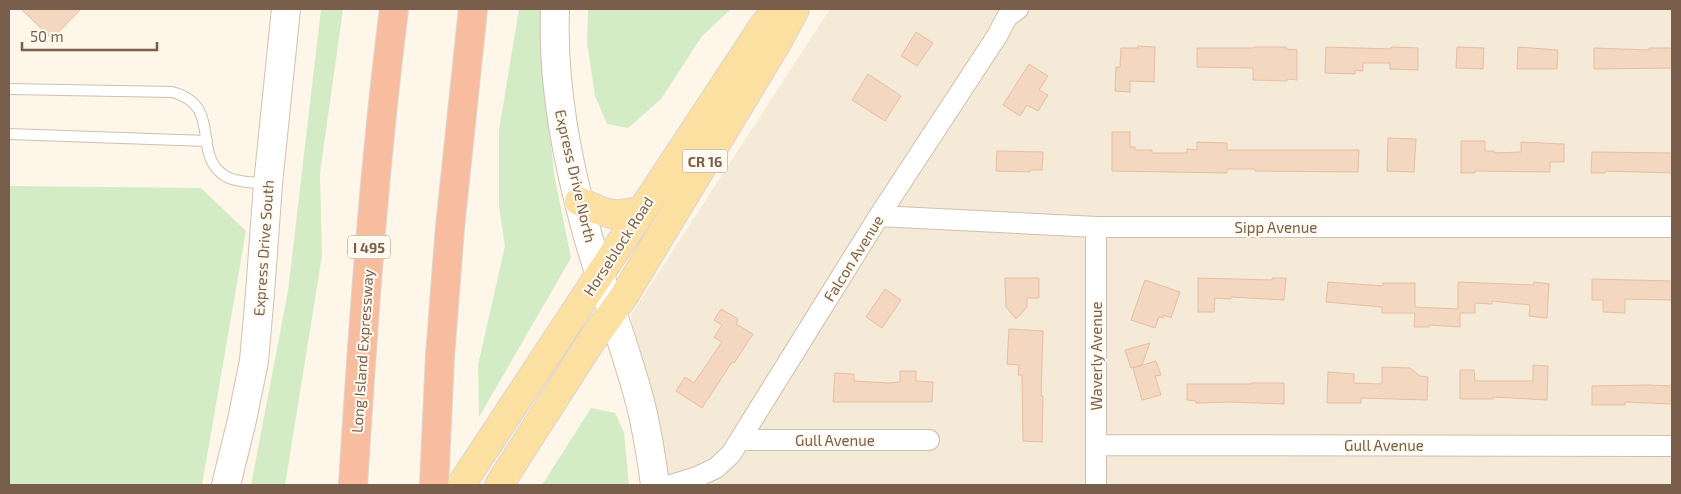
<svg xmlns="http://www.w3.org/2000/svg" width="1681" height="494" font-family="'Exo 2',sans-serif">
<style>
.residential{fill:#f5e9d7}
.green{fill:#d3ecc6}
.building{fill:#f3d7c0;stroke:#e6bfa0}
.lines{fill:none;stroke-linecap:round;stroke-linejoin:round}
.service-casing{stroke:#d0bfad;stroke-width:12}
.minor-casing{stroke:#d0bfad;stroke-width:22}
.secondary-casing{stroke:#d3c0ab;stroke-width:30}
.primary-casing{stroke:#dcd5d0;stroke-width:30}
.motorway-casing{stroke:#dcd5d0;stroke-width:30}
.service{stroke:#fff;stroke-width:10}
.minor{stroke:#fff;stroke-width:20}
.secondary{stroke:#fff;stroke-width:28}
.primary{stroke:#fce0a1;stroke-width:28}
.motorway{stroke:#f8bc9f;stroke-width:28}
.labels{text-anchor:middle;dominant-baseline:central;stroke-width:4;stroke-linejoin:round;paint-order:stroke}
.shield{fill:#fffaf0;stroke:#a18d7c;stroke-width:1}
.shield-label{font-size:14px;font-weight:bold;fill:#795e4b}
.street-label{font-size:15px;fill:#795e4b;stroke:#fffaf0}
</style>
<rect width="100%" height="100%" fill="#fdf6e9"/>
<!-- residential -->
<path class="residential" d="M830 9H1672V485H655L643 414 631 315Z"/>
<!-- green -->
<path class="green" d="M321 9H343L320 173 322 256 285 485H251L288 291Z
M519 9H543L541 47 554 174 571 258 479 417 478 365 505 246 499 207V130Z
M588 9H731L702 36 661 99 628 128 607 124 595 96 587 43Z
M9 186 201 188 246 231 202 485H9Z
M591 408 615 413 624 432 629 485H542Z"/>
<!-- building -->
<path class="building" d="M21 9H81L52 39Z
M916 32 933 43 917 66 901 56Z
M1138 46 1155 47 1154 82 1130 81V92L1115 91 1116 67H1120L1121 48H1138Z
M1254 47H1286V49L1297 50V80L1287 79V81L1253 80V68L1197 67V48H1253Z
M1326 47 1391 49V47L1418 48V70L1390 69V63H1363V71L1355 70V74L1325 73Z
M1457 47 1484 48 1483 69 1456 68Z
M1518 47 1558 50 1557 69H1517Z
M1594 48 1649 50V48H1672V68L1594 69Z
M1029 64 1048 76 1039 90 1048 95 1038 111 1027 105 1020 116 1003 105Z
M868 74 901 96 885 121 852 100Z
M1112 132H1130V147H1135V150H1152V153H1187V149L1197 150V142L1227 143V150H1359L1358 172 1255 171V169H1227V173L1112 171Z
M1388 138 1416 139 1414 172 1387 171Z
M1461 141H1485V151H1494V153L1521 152V142L1564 144V162H1550V172L1475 171V173H1461Z
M997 151 1043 152 1042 170H1030V172L996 171Z
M1592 152 1672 153V173L1605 171V173H1591Z
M1005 278H1039V298H1027V307L1016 319 1006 307Z
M1198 278 1272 280V278H1286L1284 300 1231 297V299L1215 298 1214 312H1198Z
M1592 279 1672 281V300L1625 299V313L1603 312V300H1592Z
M1145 280 1180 292 1171 318 1164 315 1163 318 1159 317 1155 328 1131 320Z
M1328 282 1383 286V283H1415V307L1458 309V282L1534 285V282L1549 284 1547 318 1529 316 1530 305 1492 301V304L1475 303V313H1460V327L1429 325V327H1414L1415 313H1382V307L1326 302Z
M885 289 901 300 882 328 866 317Z
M721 309 738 319 736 324 753 334 734 363 732 362 702 408 676 391 685 377 694 383 722 342 714 337 722 325 714 320Z
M1009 329 1043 331 1041 396H1043L1042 442 1023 441 1022 375H1018L1019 365 1007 364Z
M1150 343 1142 365 1131 368 1125 350Z
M1156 361 1161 375 1155 376 1161 395 1142 400 1133 368Z
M1533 365 1548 366 1547 400 1493 397V399H1460V370H1474L1475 381H1533Z
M1382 367 1410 368 1420 376 1428 377 1427 400 1361 398V403H1327L1328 372 1354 374V383L1382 384Z
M900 371H916V381L933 382 932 402H833L835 373 854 374V381L888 383 900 382Z
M1251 383H1284V404L1231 402 1196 403V401L1187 400V384H1251Z
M1647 385 1672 386V404L1625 402V405H1592V386Z"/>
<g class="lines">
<defs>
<path id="service" d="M9 89 172 92C222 105 193 150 221 173 232 183 253 182 267 184
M9 134 207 141"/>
<path id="minor" d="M879 216 1096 227H1672
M1096 227V485
M740 440H929
M1096 445 1672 446
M671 485 697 477 716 468 731 454 879 216 997 36 1007 17 1018 9"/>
<path id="secondary" d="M555 9C552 87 568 165 589 240 606 299 629 355 643 414 648 438 652 461 655 485
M226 485 242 420 254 361 260 293 268 184 286 9"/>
<path id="primary" d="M579 201C604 214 614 218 642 210
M461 485 764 25 778 9
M499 485 590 343 624 296 778 41 795 9"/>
<path id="motorway" d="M353 485C363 326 374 167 394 9
M434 485 440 356 450 227 473 9"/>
</defs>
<!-- service casing -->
<use href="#service" class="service-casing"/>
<!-- minor casing -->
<use href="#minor" class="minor-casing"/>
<!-- secondary casing -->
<use href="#secondary" class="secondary-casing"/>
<!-- primary casing -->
<use href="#primary" class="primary-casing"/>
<!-- motorway casing -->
<use href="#motorway" class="motorway-casing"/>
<!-- service -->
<use href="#service" class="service"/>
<!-- minor -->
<use href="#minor" class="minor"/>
<!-- secondary -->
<use href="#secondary" class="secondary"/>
<!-- primary -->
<use href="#primary" class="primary"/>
<!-- motorway -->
<use href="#motorway" class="motorway"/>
</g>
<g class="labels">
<!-- shield labels -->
<g class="shield">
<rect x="682.5" y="149.5" width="45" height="23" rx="4"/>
<rect x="348" y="235.5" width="42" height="23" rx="4"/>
</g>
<g class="shield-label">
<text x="705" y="161">CR 16</text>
<text x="369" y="247">I 495</text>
</g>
<!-- street labels -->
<g class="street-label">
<text transform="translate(576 176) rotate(77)">Express Drive North</text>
<text x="1276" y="227">Sipp Avenue</text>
<text transform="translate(618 246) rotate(-57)">Horseblock Road</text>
<text transform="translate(263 248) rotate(-86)">Express Drive South</text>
<text transform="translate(853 258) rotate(-58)">Falcon Avenue</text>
<text transform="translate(362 351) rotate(-86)">Long Island Expressway</text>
<text transform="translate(1096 356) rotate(-90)">Waverly Avenue</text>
<text x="835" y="440">Gull Avenue</text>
<text x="1384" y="445">Gull Avenue</text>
</g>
</g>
<!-- border -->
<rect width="1681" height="494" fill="none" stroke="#795e4b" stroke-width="20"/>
<!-- scale -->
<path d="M22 42v8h135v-8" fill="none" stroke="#795e4b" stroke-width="2.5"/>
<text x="30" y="42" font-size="15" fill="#795e4b" stroke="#fffaf0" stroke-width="4" paint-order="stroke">50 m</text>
</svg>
